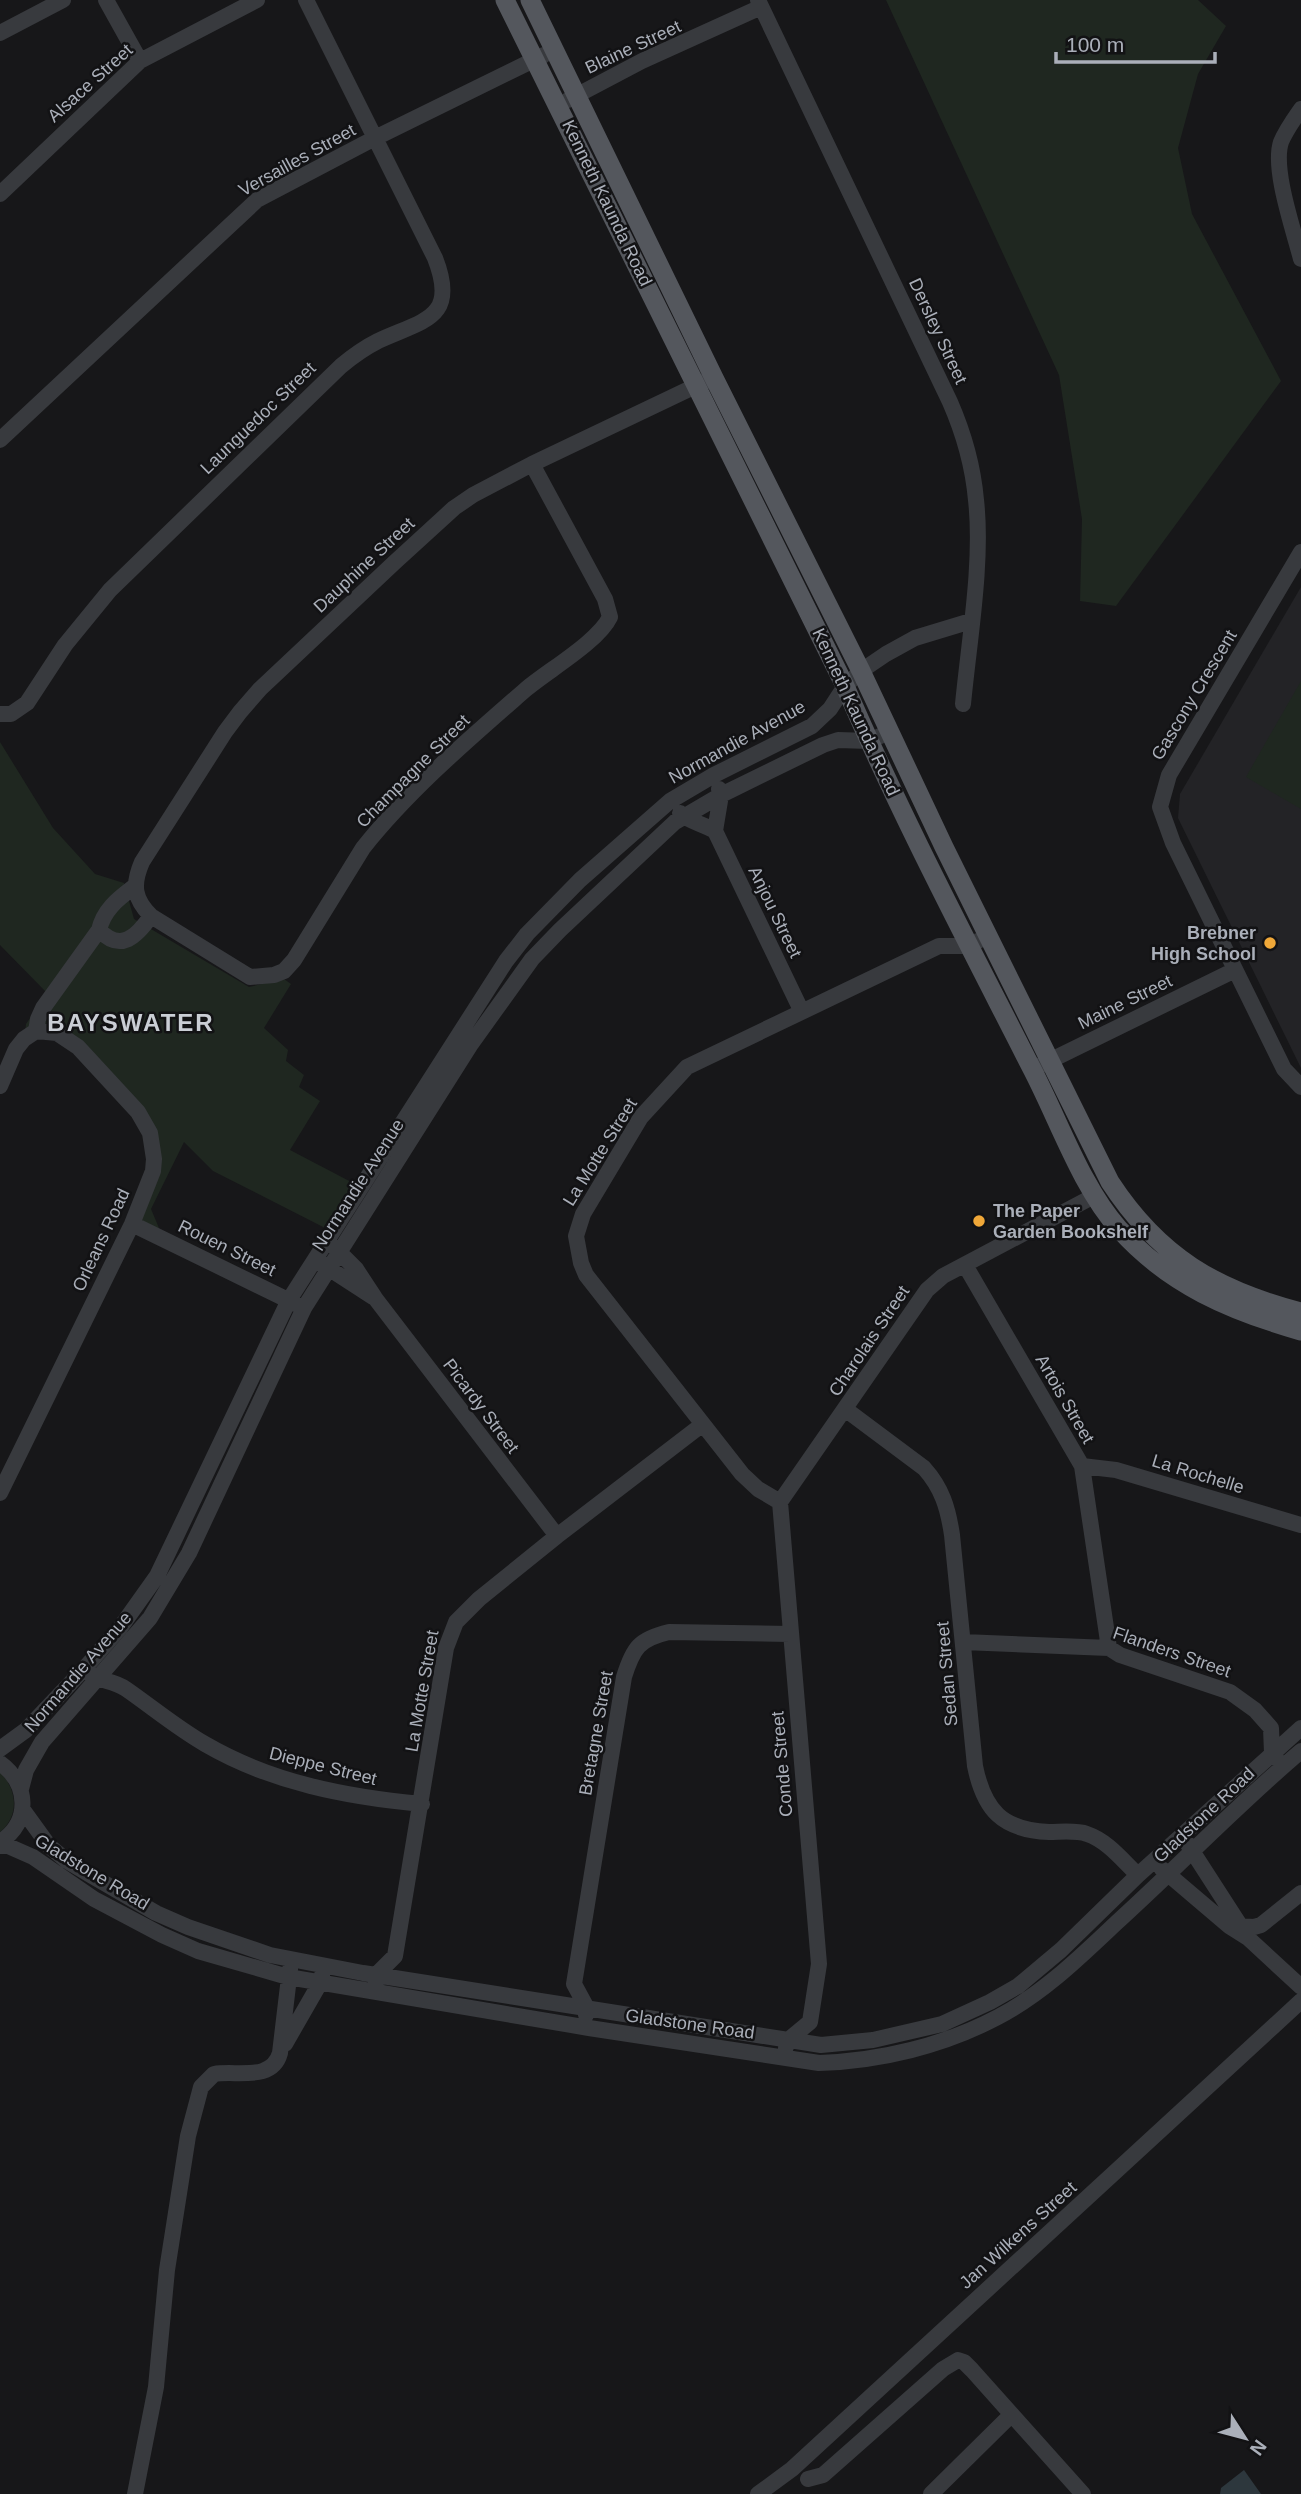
<svg xmlns="http://www.w3.org/2000/svg" width="1301" height="2494" font-family="Helvetica,sans-serif">
<style>
.built{fill:#232326}
.green{fill:#1f2720}
.water{fill:#2d373d}
.lines{fill:none;stroke-linecap:round;stroke-linejoin:round}
.minor{stroke:#383a3e;stroke-width:16}
.major{stroke:#54575d;stroke-width:19}
.poi-dot{fill:#f0a839;stroke:#121214;stroke-width:2.5}
.labels{text-anchor:middle;dominant-baseline:central;stroke-width:5;stroke-linejoin:round;paint-order:stroke}
.street-label{font-size:18px;fill:#aaafb9;stroke:#121214}
.poi-label{font-size:18px;font-weight:bold;fill:#aaafb9;stroke:#121214;text-anchor:end}
.district-label{font-size:24px;font-weight:bold;letter-spacing:2px;fill:#caced5;stroke:#121214}
</style>
<rect width="100%" height="100%" fill="#171719"/>
<!-- built -->
<path class="built" d="M1301 587V1068L1178 818 1180 794Z"/>
<!-- green -->
<path class="green" d="M886 0H1198L1226 26 1198 74 1178 148 1192 214 1281 381 1116 606 1080 601 1082 519 1059 375Z
M1301 681V809L1246 777Z
M0 742 53 828 95 874 124 883 134 919 249 987 284 979 291 984 264 1028 288 1050 286 1061 304 1075 299 1087 320 1101 290 1150 355 1184 329 1230 213 1171 184 1142 151 1209 159 1228 158 1230 136 1220 155 1180 149 1127 71 1039 25 1033 26 1024 47 993 0 945Z
M0 1772C17 1790 20 1815 0 1832Z"/>
<!-- water -->
<path class="water" d="M1244 2470 1261 2494H1220L1221 2488Z"/>
<g class="lines">
<!-- minor -->
<path class="minor" d="M106 0 140 61
M758 0 950 402C964 434 973 466 976 500 983 562 969 641 963 704
M0 33 63 0
M568 100 642 61 761 7
M1301 109C1294 119 1286 130 1281 142 1272 169 1294 231 1301 259
M0 194 140 61 257 0
M0 440 257 200 375 138 544 55
M532 464 605 599 610 617C598 642 547 671 525 690 469 739 409 790 363 848L294 960 284 971 274 975 250 977 151 916C134 899 132 885 142 862L225 732 240 712 260 689 395 562 454 508 473 495 532 464 706 381
M1301 552 1169 775 1160 807 1173 843 1284 1069 1301 1087
M0 714H11L27 703 65 645 110 590 341 366C353 356 364 348 378 341 423 320 459 319 435 258L306 0
M680 813C687 821 704 824 715 831L801 1010
M715 831 721 795 719 789
M99 930C121 953 137 936 151 916
M36 1031 38 1019 43 1008 99 930C104 909 118 899 135 886
M1039 1066 1235 970
M0 1086 16 1049 24 1039 36 1031 57 1033 78 1047 138 1112 150 1133 154 1159 153 1171 132 1224 0 1493
M132 1224 296 1304
M333 1246 356 1269 375 1298 557 1536
M319 1262 373 1297
M965 1265 1082 1466 1109 1648
M845 1409 924 1468C942 1488 948 1508 952 1535L975 1766C984 1810 1002 1830 1049 1832 1061 1832 1076 1830 1087 1834 1108 1841 1123 1861 1138 1875
M1082 1466 1116 1470 1301 1525
M780 1502 758 1489 742 1474 586 1275 581 1263 576 1236 583 1214 641 1117 687 1067 939 946H968L978 941
M780 1502 819 1964 810 2022 787 2041 786 2047
M780 1502 927 1290 943 1276 1094 1196
M963 1642 1109 1648 1120 1655 1230 1692 1255 1710 1271 1728 1272 1753 1276 1758
M92 1675C102 1682 113 1680 126 1689 152 1707 177 1728 205 1744 272 1783 347 1797 422 1804
M0 1749 26 1730 84 1669 120 1628 157 1576 289 1300 506 961 527 934 580 880 670 801 714 775 812 726 830 709 845 686 861 671 886 654 915 638 971 621
M0 1763C29 1784 31 1822 0 1842
M21 1789 26 1770 42 1742 150 1618 189 1553 304 1308 471 1044 532 959 560 930 675 822 721 795 823 745 838 740 869 741 889 732
M23 1810 49 1846 67 1861 92 1876 156 1913 188 1927 270 1955 363 1973 821 2045 873 2040 942 2024 990 2002 1018 1986 1061 1950 1138 1875 1301 1728
M1187 1843 1247 1936
M0 1846H8L33 1857 94 1899 162 1935 198 1951 288 1977 589 2028 819 2063C880 2061 943 2046 998 2017 1042 1994 1078 1959 1114 1925 1177 1868 1236 1806 1301 1751
M1162 1869 1229 1926 1248 1938 1301 1987
M1235 1926 1254 1927 1261 1925 1301 1893
M376 1982 377 1974 395 1956 446 1648 456 1622 479 1599 557 1536 703 1424
M586 2015 587 2008 574 1984 624 1677C633 1648 639 1639 669 1632L790 1634
M285 2044 320 1983 322 1975
M808 2479 823 2475 943 2369 958 2360 964 2362 972 2370 1083 2494
M135 2494 156 2387 167 2270 188 2136 201 2087 214 2074C236 2070 272 2082 280 2053L290 1969
M758 2494 792 2469 1301 2001
M931 2494 1011 2415"/>
<!-- major -->
<path class="major" d="M505 0 845 686C901 816 967 941 1031 1067 1058 1118 1081 1187 1119 1229 1169 1285 1231 1311 1301 1331
M530 0 714 378 861 671 944 847 1110 1182C1159 1257 1216 1290 1301 1312"/>
</g>
<!-- markers -->
<g class="poi-dot">
<circle cx="1270" cy="943" r="7"/>
<circle cx="979" cy="1221" r="7"/>
</g>
<g class="labels">
<!-- street labels -->
<g class="street-label">
<text transform="translate(633 47) rotate(-25)">Blaine Street</text>
<text transform="translate(90 83) rotate(-42)">Alsace Street</text>
<text transform="translate(297 160) rotate(-29)">Versailles Street</text>
<text transform="translate(607 203) rotate(64)">Kenneth Kaunda Road</text>
<text transform="translate(938 331) rotate(65)">Dersley Street</text>
<text transform="translate(258 418) rotate(-44)">Launguedoc Street</text>
<text transform="translate(364 565) rotate(-43)">Dauphine Street</text>
<text transform="translate(1194 695) rotate(-59)">Gascony Crescent</text>
<text transform="translate(856 712) rotate(65)">Kenneth Kaunda Road</text>
<text transform="translate(737 742) rotate(-29)">Normandie Avenue</text>
<text transform="translate(413 771) rotate(-45)">Champagne Street</text>
<text transform="translate(775 912) rotate(64)">Anjou Street</text>
<text transform="translate(1125 1002) rotate(-26)">Maine Street</text>
<text transform="translate(600 1152) rotate(-58)">La Motte Street</text>
<text transform="translate(358 1185) rotate(-57)">Normandie Avenue</text>
<text transform="translate(101 1240) rotate(-65)">Orleans Road</text>
<text transform="translate(227 1248) rotate(26)">Rouen Street</text>
<text transform="translate(869 1341) rotate(-56)">Charolais Street</text>
<text transform="translate(1065 1399) rotate(60)">Artois Street</text>
<text transform="translate(481 1406) rotate(53)">Picardy Street</text>
<text transform="translate(1198 1474) rotate(17)">La Rochelle</text>
<text transform="translate(1172 1652) rotate(19)">Flanders Street</text>
<text transform="translate(78 1672) rotate(-49)">Normandie Avenue</text>
<text transform="translate(947 1674) rotate(-95)">Sedan Street</text>
<text transform="translate(422 1691) rotate(-80)">La Motte Street</text>
<text transform="translate(596 1733) rotate(-80)">Bretagne Street</text>
<text transform="translate(782 1764) rotate(-95)">Conde Street</text>
<text transform="translate(323 1766) rotate(14)">Dieppe Street</text>
<text transform="translate(1204 1815) rotate(-43)">Gladstone Road</text>
<text transform="translate(92 1872) rotate(31)">Gladstone Road</text>
<text transform="translate(690 2024) rotate(8)">Gladstone Road</text>
<text transform="translate(1018 2235) rotate(-42)">Jan Wilkens Street</text>
</g>
<!-- poi labels -->
<g class="poi-label">
<text x="1256" y="933">Brebner<tspan x="1256" dy="21">High School</tspan></text>
<text x="993" y="1211" text-anchor="start">The Paper<tspan x="993" dy="21">Garden Bookshelf</tspan></text>
</g>
<!-- district labels -->
<g class="district-label">
<text x="131" y="1022">BAYSWATER</text>
</g>
</g>
<!-- north arrow -->
<g transform="translate(1245 2438) rotate(126)" stroke="#121214" stroke-width="5" paint-order="stroke">
<path d="M0-5L12 26L0 18L-12 26Z" fill="#aaafb9"/>
<text y="-10" font-size="19" font-weight="bold" text-anchor="middle" fill="#aaafb9">N</text>
</g>
<!-- scale -->
<path d="M1056 52v10h159v-10" fill="none" stroke="#aaafb9" stroke-width="3.5"/>
<text x="1066" y="52" font-size="21" fill="#aaafb9" stroke="#121214" stroke-width="5" paint-order="stroke">100 m</text>
</svg>
